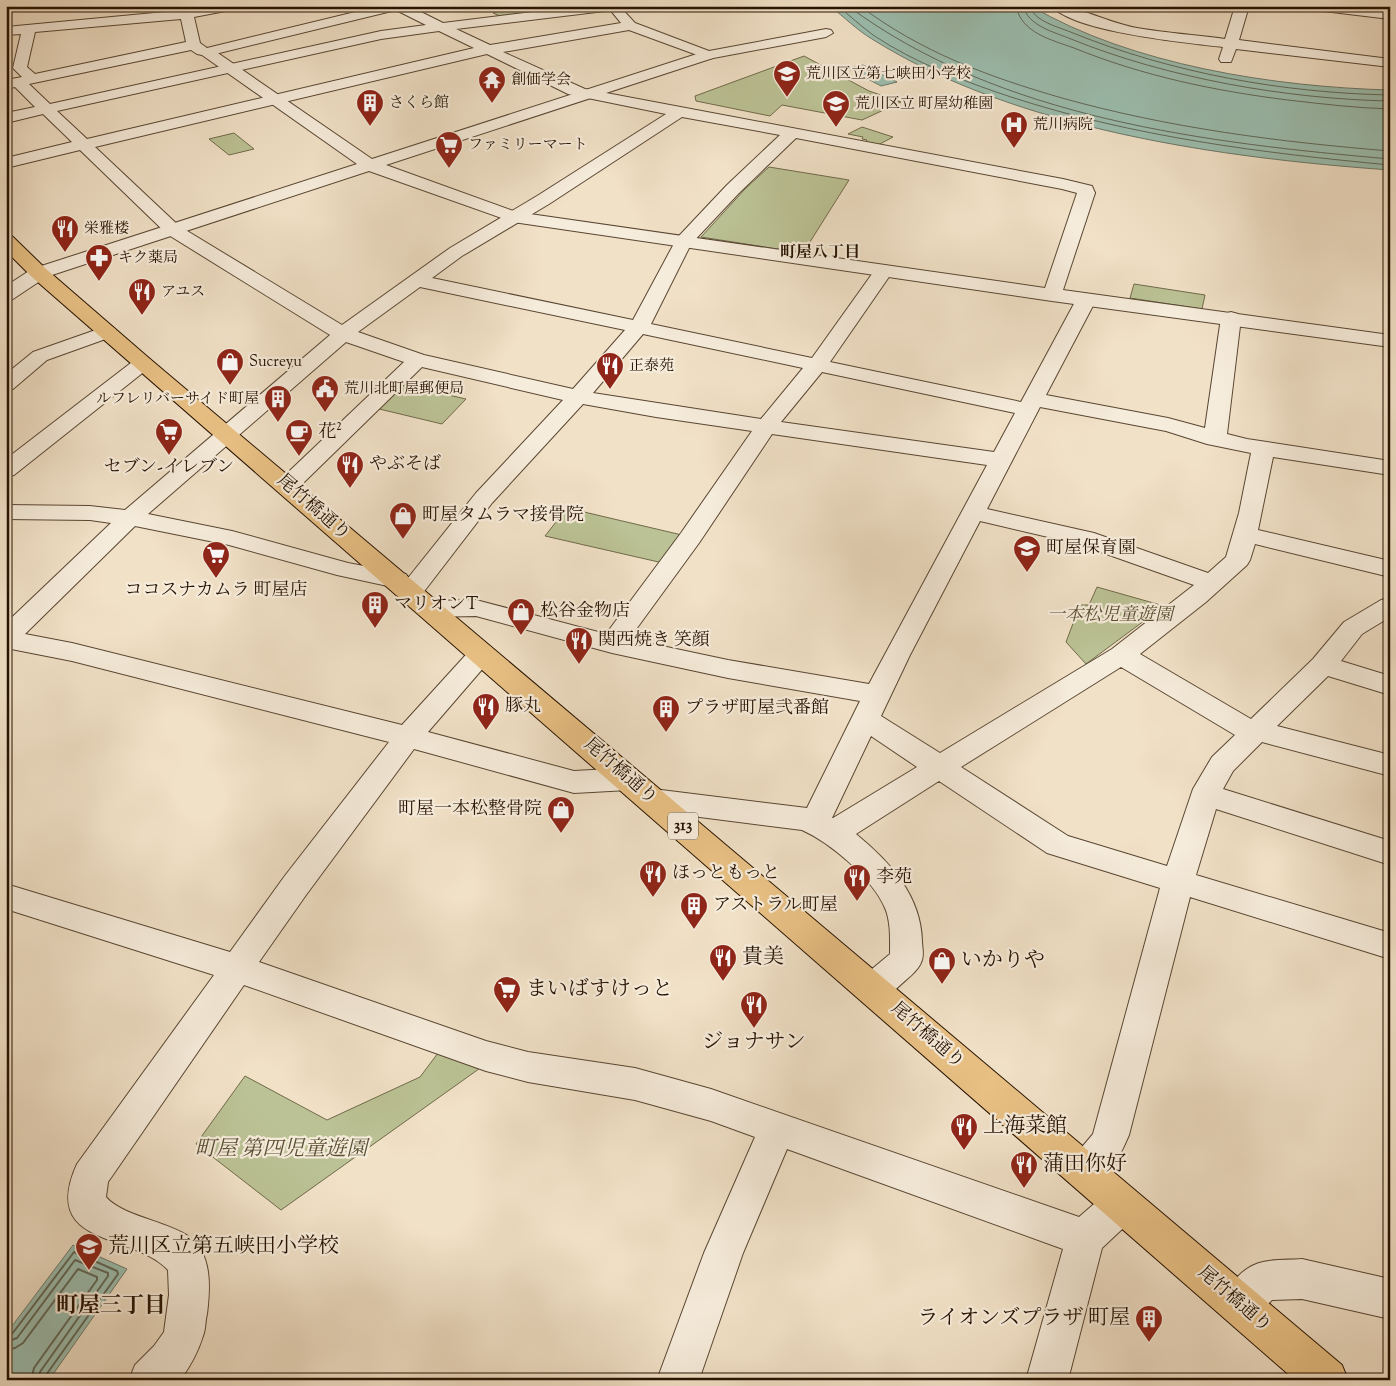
<svg xmlns="http://www.w3.org/2000/svg" width="1396" height="1386" font-family="'Sorts Mill Goudy','Noto Serif JP',serif">
<style>
.green{fill:#bbc295;stroke:#706a4a}
.water{fill:#9cbeaf;stroke:#6d7969}
.lines{fill:none;stroke-linecap:round;stroke-linejoin:round}
.shore-far1{stroke:#616858;stroke-width:1}
.shore{stroke:#616858;stroke-width:2}
.minor-casing{stroke:#594632;stroke-width:2}
.tertiary-casing{stroke:#594632;stroke-width:2}
.primary-casing{stroke:#261200;stroke-width:2}
.minor{fill:#f6ecdb;fill-rule:evenodd}
.tertiary{fill:#f6ecdb;fill-rule:evenodd}
.primary{fill:#e8c084;fill-rule:evenodd}
.labels{text-anchor:middle;dominant-baseline:central;stroke-width:4.5;stroke-linejoin:round;paint-order:stroke}
.far-poi-label{font-size:15px;fill:#261200;stroke:#f6ecdb;text-anchor:start}
.far-neighbourhood-label{font-size:16px;font-weight:bold;fill:#261200;stroke:#f6ecdb}
.shield{fill:#f6ecdb;stroke:#645342;stroke-width:1}
.shield-label{font-size:16px;font-weight:bold;fill:#261200}
.poi-label{font-size:18px;fill:#261200;stroke:#f6ecdb;text-anchor:start}
.street-label{font-size:18px;fill:#261200;stroke:#f6ecdb}
.park-label{font-size:18px;font-style:italic;fill:#5a5034;stroke:#f6ecdb}
.near-poi-label{font-size:21px;fill:#261200;stroke:#f6ecdb;text-anchor:start}
.near-park-label{font-size:21px;font-style:italic;fill:#5a5034;stroke:#f6ecdb}
.near-neighbourhood-label{font-size:22px;font-weight:bold;fill:#261200;stroke:#f6ecdb}
</style>
<rect width="100%" height="100%" fill="#f1e1c7"/>
<filter id="stains"><feTurbulence type="fractalNoise" baseFrequency=".004" numOctaves="4"/><feColorMatrix values="0 0 0 0 .2 0 0 0 0 .09 0 0 0 0 .02 0 0 0 .5 -.17"/></filter>
<radialGradient id="worn" r=".72"><stop offset=".6" stop-color="#630" stop-opacity="0"/><stop offset="1" stop-color="#630" stop-opacity=".3"/></radialGradient>
<!-- green -->
<path class="green" d="M514 6H605L502 17 493 13Z
M804 56 869 91 901 102 862 120 782 105 770 116 696 101 695 96Z
M862 127 893 137 878 145 865 143 867 140 862 139 863 137 848 134Z
M234 133 254 149 229 155 209 139Z
M769 167 849 180 803 253 701 237 746 188Z
M1134 284 1205 295 1202 309 1130 298Z
M400 384 466 399 442 424 375 408Z
M567 508 682 535 663 563 545 536Z
M1097 587 1164 606 1086 664 1066 642 1080 605H1089Z
M438 1053 483 1066 281 1210 196 1144 245 1076 327 1120 420 1077Z"/>
<!-- water -->
<path class="water" d="M830 6H1031C1131 65 1275 87 1390 90V170C1222 158 1017 130 872 39 857 30 844 17 830 6Z
M863 65 897 82 881 86 847 68Z
M73 1245 127 1269 49 1380H6V1334Z"/>
<g class="lines">
<!-- shore-far1 -->
<path class="shore-far1" d="M838 6C850 16 861 26 873 35 915 63 963 81 1011 97 1134 137 1262 153 1390 165
M848 6C1000 119 1207 143 1390 159
M860 6C921 52 989 77 1062 98 1169 128 1279 142 1390 151
M1016 6C1021 33 1052 40 1074 48 1143 76 1215 91 1288 100 1322 104 1356 108 1390 109
M1023 6C1028 26 1054 32 1071 39 1167 78 1286 99 1390 101
M1029 6C1035 22 1059 27 1073 33 1172 73 1283 93 1390 95"/>
<!-- shore -->
<path class="shore" d="M6 1336 12 1334 74 1252 117 1271 118 1274 46 1375 45 1380
M6 1342 17 1338 75 1260 108 1273V1276L40 1372 39 1380
M6 1350 15 1348 23 1343 78 1269 97 1277V1280L34 1368 31 1380"/>
<defs>
<path id="minor" d="M183 6H237L231 10 194 17 200 43 207 48 380 6H409L443 23 581 6H623L622 9 635 23 709 51 826 29 831 30 833 33 826 37 708 59 629 30 503 52 585 89 1063 179 1092 186 1095 193 1092 197 1086 198 1080 197 1077 193 1062 189 796 138 739 193 691 244 651 324 812 358 877 267 884 265 891 267 893 271 830 362 1021 402 1076 300 1079 296 1086 294 1093 296 1096 300 1046 395 1168 418 1205 428 1221 318 1224 314 1231 312 1238 314 1241 318 1227 434 1247 439 1390 461V475L1273 457 1258 530 1390 561V577L1255 544 1250 560 1247 565 1206 602 1140 654 1251 719 1313 659 1344 622 1381 600 1390 598V617L1362 634 1341 661 1390 676V695L1328 676 1277 726 1390 755V776L1262 742 1233 771 1223 789 1390 841V865L1216 809 1196 875 1390 933V959L1190 897 1129 1135C1119 1158 1109 1180 1084 1189L1071 1184 1065 1172 1071 1160 1093 1134 1160 888 1047 853 939 781 856 834C889 861 921 895 922 941 922 946 924 954 922 960 919 971 905 980 897 988 883 1000 878 1005 860 999L855 989 860 979 890 954C890 939 891 922 885 908 872 878 831 843 802 830L653 811 642 808 638 800 642 792 653 789 807 808 860 701 728 678 612 653 476 616 430 617 421 615 417 609 421 603 430 601 476 600 606 634 681 533 752 431 656 417 583 404 492 503 419 598 410 600 401 598 397 592 401 587 397 588 337 575 229 545 135 526 25 634 72 643 402 725 473 647 482 644 491 647 495 653 491 659 428 732 574 771 628 768 638 771 643 779 638 787 628 790 574 793 414 749 306 895 259 962 486 1041 528 1052 635 1068 711 1089 1079 1217 1109 1191 1122 1186 1135 1191 1141 1204 1135 1217 1102 1248 1068 1380H1026L1063 1249 787 1149 743 1253 699 1380H657L704 1253 755 1137 711 1121 635 1100 528 1082 486 1071 244 985 108 1182 106 1197C122 1216 166 1221 188 1236 213 1253 210 1289 207 1314 205 1321 206 1329 203 1336 198 1352 190 1367 180 1380H129L135 1365 154 1346 164 1332 169 1295 168 1270C133 1232 39 1248 77 1164L214 975 6 909V884L230 952 284 877 389 742 72 661 6 648V623L111 523 90 520 6 519V505L90 506 125 510 330 335 167 234 80 150 6 168V158L72 142 43 114 6 123V113L35 107 15 87 6 89V80L22 77 13 68 21 34 6 35V27L186 10ZM396 10 426 25 381 31 50 104 29 84 191 50 197 54 207 56ZM613 10 612 12 621 23 490 45 456 29ZM181 19 186 42 35 74 27 67 35 32ZM439 31 474 48 87 139 57 111 381 39ZM487 54 568 94 666 114 537 196 450 248 342 325 179 226 95 147ZM682 117 780 135 727 185 677 238 633 320 432 278 462 256 549 204ZM420 287 625 330 573 389 424 355 358 332ZM643 334 803 368 761 419 593 393ZM346 342 404 362 279 481 275 486 279 491 287 493 295 491 422 367 563 400 476 493 408 578 406 574 348 563 232 531 148 514ZM822 372 1015 413 994 452 781 422ZM1040 407 1166 431 1207 444 1251 453 1239 513 1226 557 1208 573 1094 533 987 509ZM772 434 987 465 869 684 728 660 629 639 699 543ZM980 521 1078 544 1194 585 1112 649 940 753 881 716 910 655ZM1121 667 1235 735 1212 757 1193 789 1167 866 1068 836 961 767ZM871 736 917 767 833 818H832Z
M1052 6C1080 6 1108 23 1137 28 1166 33 1196 35 1225 39L1235 6H1249L1239 40 1390 59V67L1236 49 1231 62H1221L1219 59 1223 47C1188 43 1073 32 1052 6Z
M1309 6H1350L1390 11V19L1315 10Z
M107 326 114 328 117 332 114 336 47 360 13 389 6 391V374L33 352Z
M143 357 150 359 153 363 150 367 14 475 6 477V459L136 359Z
M1302 1259 1390 1279V1319L1302 1299 1272 1300 1254 1318 1240 1324 1226 1318 1220 1304C1227 1286 1243 1266 1263 1262 1275 1259 1290 1260 1302 1259Z"/>
<path id="tertiary" d="M207 48 212 49 372 159 703 52H713L715 55 713 58 386 165 516 212 1045 288 1077 193 1080 189 1086 188 1092 189 1095 193 1063 290 1390 335V347L1052 301 513 222 369 171 46 277 13 299 6 301V286L32 269 357 164 202 55 200 52 202 49Z"/>
<path id="primary" d="M6 235 12 236 46 269 150 359 1342 1365 1348 1380H1295L32 277 6 251Z"/>
</defs>
<!-- minor casing -->
<use href="#minor" class="minor-casing"/>
<!-- tertiary casing -->
<use href="#tertiary" class="tertiary-casing"/>
<!-- primary casing -->
<use href="#primary" class="primary-casing"/>
<!-- minor -->
<use href="#minor" class="minor"/>
<!-- tertiary -->
<use href="#tertiary" class="tertiary"/>
<!-- primary -->
<use href="#primary" class="primary"/>
</g>
<!-- icons -->
<defs>
<symbol id="school-pin" viewBox="-11 -11 22 30"><path d="M0 17L-7.5 6A9.5 9.5 0 1 1 7.5 6Z" fill="#8f2418" stroke="#f6ecdb"/><path d="M0-5L7-2L0 1L-7-2ZM-4 1L0 2.5L4 1V4Q0 6-4 4Z" fill="#fff"/></symbol>
<symbol id="temple-pin" viewBox="-11 -11 22 30"><path d="M0 17L-7.5 6A9.5 9.5 0 1 1 7.5 6Z" fill="#8f2418" stroke="#f6ecdb"/><path d="M0-6L5-2H3V0L6.5 2.5H4V6H1.5V3h-3V6H-4V2.5H-6.5L-3 0V-2H-5Z" fill="#fff"/></symbol>
<symbol id="building-pin" viewBox="-11 -11 22 30"><path d="M0 17L-7.5 6A9.5 9.5 0 1 1 7.5 6Z" fill="#8f2418" stroke="#f6ecdb"/><path d="M-4-6H4V6H1V3H-1V6H-4ZM-2.5-4.3h1.7v1.8h-1.7ZM.8-4.3h1.7v1.8H.8ZM-2.5-1h1.7V.8h-1.7ZM.8-1h1.7V.8H.8Z" fill="#fff"/></symbol>
<symbol id="hospital-pin" viewBox="-11 -11 22 30"><path d="M0 17L-7.5 6A9.5 9.5 0 1 1 7.5 6Z" fill="#8f2418" stroke="#f6ecdb"/><path d="M-5-5h3v3.5h4V-5h3V5h-3V1.5h-4V5h-3Z" fill="#fff"/></symbol>
<symbol id="supermarket-pin" viewBox="-11 -11 22 30"><path d="M0 17L-7.5 6A9.5 9.5 0 1 1 7.5 6Z" fill="#8f2418" stroke="#f6ecdb"/><path d="M-6-5.5h2.5l.6 2H6L4.5 2H-2.5L-4.4-4H-6ZM-1.5 3.2a1.3 1.3 0 1 0 .1 0ZM3 3.2a1.3 1.3 0 1 0 .1 0Z" fill="#fff"/></symbol>
<symbol id="restaurant-pin" viewBox="-11 -11 22 30"><path d="M0 17L-7.5 6A9.5 9.5 0 1 1 7.5 6Z" fill="#8f2418" stroke="#f6ecdb"/><path d="M-5-6h1v4h1v-4h1v4h1v-4h1v5L-1.5 .5V6h-2V.5L-5-1ZM5-6V6H3V1.5H1.5Q1.5-4 5-6Z" fill="#fff"/></symbol>
<symbol id="pharmacy-pin" viewBox="-11 -11 22 30"><path d="M0 17L-7.5 6A9.5 9.5 0 1 1 7.5 6Z" fill="#8f2418" stroke="#f6ecdb"/><path d="M-2-6h4v4h4v4h-4v4h-4v-4h-4v-4h4Z" fill="#fff"/></symbol>
<symbol id="shop-pin" viewBox="-11 -11 22 30"><path d="M0 17L-7.5 6A9.5 9.5 0 1 1 7.5 6Z" fill="#8f2418" stroke="#f6ecdb"/><path d="M-5-2.5h2.3a2.7 3.5 0 0 1 5.4 0H5L5.5 6h-11ZM-1.5-2.5h3a1.5 2.3 0 0 0-3 0Z" fill="#fff"/></symbol>
<symbol id="civic-pin" viewBox="-11 -11 22 30"><path d="M0 17L-7.5 6A9.5 9.5 0 1 1 7.5 6Z" fill="#8f2418" stroke="#f6ecdb"/><path d="M-.6-6.5H3V-4.5H.6V-3L4-1V1h2V6H-6V1h2V-1L-.6-3ZM-1.2 2.5V6h2.4V2.5Z" fill="#fff"/></symbol>
<symbol id="cafe-pin" viewBox="-11 -11 22 30"><path d="M0 17L-7.5 6A9.5 9.5 0 1 1 7.5 6Z" fill="#8f2418" stroke="#f6ecdb"/><path d="M-5.5-4.5H6V0H3Q3 3.5 0 3.5H-2.5Q-5.5 3.5-5.5 0ZM3-3.2v2h1.7v-2ZM-6 4.5H4V6H-6Z" fill="#fff"/></symbol>
</defs>
<g fill-rule="evenodd">
<use href="#school-pin" x="771" y="58" width="32" height="43"/>
<use href="#temple-pin" x="476" y="64" width="32" height="43"/>
<use href="#building-pin" x="354" y="87" width="32" height="43"/>
<use href="#school-pin" x="820" y="88" width="32" height="43"/>
<use href="#hospital-pin" x="998" y="109" width="32" height="43"/>
<use href="#supermarket-pin" x="433" y="129" width="32" height="43"/>
<use href="#restaurant-pin" x="49" y="213" width="32" height="43"/>
<use href="#pharmacy-pin" x="83" y="242" width="32" height="43"/>
<use href="#restaurant-pin" x="126" y="276" width="32" height="43"/>
<use href="#shop-pin" x="214" y="346" width="32" height="43"/>
<use href="#restaurant-pin" x="594" y="350" width="32" height="43"/>
<use href="#civic-pin" x="309" y="373" width="32" height="43"/>
<use href="#building-pin" x="262" y="383" width="32" height="43"/>
<use href="#supermarket-pin" x="153" y="416" width="32" height="43"/>
<use href="#cafe-pin" x="283" y="417" width="32" height="43"/>
<use href="#restaurant-pin" x="334" y="449" width="32" height="43"/>
<use href="#shop-pin" x="387" y="500" width="32" height="43"/>
<use href="#school-pin" x="1011" y="533" width="32" height="43"/>
<use href="#supermarket-pin" x="200" y="539" width="32" height="43"/>
<use href="#building-pin" x="359" y="589" width="32" height="43"/>
<use href="#shop-pin" x="505" y="596" width="32" height="43"/>
<use href="#restaurant-pin" x="563" y="625" width="32" height="43"/>
<use href="#restaurant-pin" x="470" y="691" width="32" height="43"/>
<use href="#building-pin" x="650" y="693" width="32" height="43"/>
<use href="#shop-pin" x="545" y="794" width="32" height="43"/>
<use href="#restaurant-pin" x="637" y="858" width="32" height="43"/>
<use href="#restaurant-pin" x="841" y="862" width="32" height="43"/>
<use href="#building-pin" x="678" y="890" width="32" height="43"/>
<use href="#restaurant-pin" x="707" y="942" width="32" height="43"/>
<use href="#shop-pin" x="926" y="945" width="32" height="43"/>
<use href="#supermarket-pin" x="491" y="974" width="32" height="43"/>
<use href="#restaurant-pin" x="738" y="989" width="32" height="43"/>
<use href="#restaurant-pin" x="948" y="1111" width="32" height="43"/>
<use href="#restaurant-pin" x="1008" y="1149" width="32" height="43"/>
<use href="#school-pin" x="73" y="1231" width="32" height="43"/>
<use href="#building-pin" x="1133" y="1303" width="32" height="43"/>
</g>
<g class="labels">
<!-- far-poi labels -->
<g class="far-poi-label">
<text x="806" y="74">荒川区立第七峡田小学校</text>
<text x="511" y="80">創価学会</text>
<text x="389" y="103">さくら館</text>
<text x="855" y="104">荒川区立 町屋幼稚園</text>
<text x="1033" y="125">荒川病院</text>
<text x="468" y="145">ファミリーマート</text>
<text x="84" y="229">栄雅楼</text>
<text x="118" y="258">キク薬局</text>
<text x="161" y="292">アユス</text>
<text x="249" y="362">Sucreyu</text>
<text x="629" y="366">正泰苑</text>
<text x="344" y="389">荒川北町屋郵便局</text>
<text x="259" y="399" text-anchor="end">ルフレリバーサイド町屋</text>
</g>
<!-- far-neighbourhood labels -->
<g class="far-neighbourhood-label">
<text x="820" y="253">町屋八丁目</text>
</g>
<!-- shield labels -->
<rect class="shield" x="668" y="812.5" width="30" height="27" rx="4"/>
<g class="shield-label">
<text x="683" y="826">313</text>
</g>
<!-- poi labels -->
<g class="poi-label">
<text x="318" y="433">花²</text>
<text x="369" y="465">やぶそば</text>
<text x="169" y="468" text-anchor="middle">セブン-イレブン</text>
<text x="422" y="516">町屋タムラマ接骨院</text>
<text x="1046" y="549">町屋保育園</text>
<text x="216" y="591" text-anchor="middle">ココスナカムラ 町屋店</text>
<text x="394" y="605">マリオンT</text>
<text x="540" y="612">松谷金物店</text>
<text x="598" y="641">関西焼き 笑顔</text>
<text x="505" y="707">豚丸</text>
<text x="685" y="709">プラザ町屋弐番館</text>
<text x="542" y="810" text-anchor="end">町屋一本松整骨院</text>
<text x="672" y="874">ほっともっと</text>
<text x="876" y="878">李苑</text>
<text x="713" y="906">アストラル町屋</text>
</g>
<!-- street labels -->
<g class="street-label">
<text transform="translate(313 508) rotate(41)">尾竹橋通り</text>
<text transform="translate(620 772) rotate(41)">尾竹橋通り</text>
<text transform="translate(927 1036) rotate(41)">尾竹橋通り</text>
<text transform="translate(1234 1300) rotate(41)">尾竹橋通り</text>
</g>
<!-- park labels -->
<g class="park-label">
<text x="1110" y="616">一本松児童遊園</text>
</g>
<!-- near-poi labels -->
<g class="near-poi-label">
<text x="742" y="958">貴美</text>
<text x="961" y="961">いかりや</text>
<text x="526" y="990">まいばすけっと</text>
<text x="754" y="1043" text-anchor="middle">ジョナサン</text>
<text x="983" y="1127">上海菜館</text>
<text x="1043" y="1165">蒲田你好</text>
<text x="108" y="1247">荒川区立第五峡田小学校</text>
<text x="1130" y="1319" text-anchor="end">ライオンズプラザ 町屋</text>
</g>
<!-- near-park labels -->
<g class="near-park-label">
<text x="281" y="1150">町屋 第四児童遊園</text>
</g>
<!-- near-neighbourhood labels -->
<g class="near-neighbourhood-label">
<text x="111" y="1307">町屋三丁目</text>
</g>
</g>
<!-- margin -->
<rect width="1396" height="1386" fill="none" stroke="#f1e1c7" stroke-width="25"/>
<rect x="8" y="8" width="1381" height="1371" fill="none" stroke="#261200" stroke-width="2.5"/>
<rect x="12" y="12" width="1371" height="1361" fill="none" stroke="#261200"/>
<rect width="100%" height="100%" filter="url(#stains)"/>
<rect width="100%" height="100%" fill="url(#worn)"/>
</svg>
